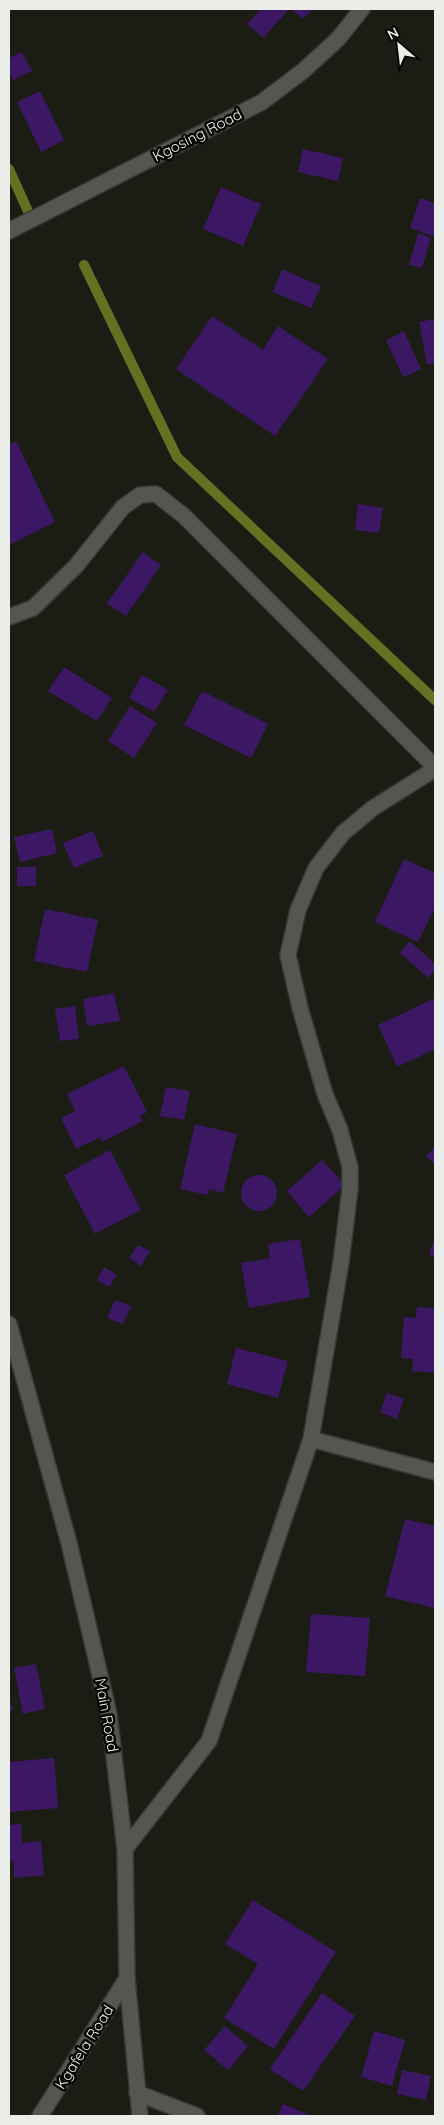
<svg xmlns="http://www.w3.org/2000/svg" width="444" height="2125" font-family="Quicksand,sans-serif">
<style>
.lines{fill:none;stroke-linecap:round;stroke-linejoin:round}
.stream{stroke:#657122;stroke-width:10}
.building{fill:#3c1764}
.minor-casing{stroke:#383a33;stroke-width:18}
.minor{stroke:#555652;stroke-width:15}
.labels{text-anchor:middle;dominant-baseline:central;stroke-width:5;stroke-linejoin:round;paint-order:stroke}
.street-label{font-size:15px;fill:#ebede8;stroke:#060705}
</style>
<rect width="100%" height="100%" fill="#1b1d15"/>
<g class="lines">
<!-- stream -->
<path class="stream" d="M9 169 31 218
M84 265 177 457 435 700"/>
</g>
<!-- building -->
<path class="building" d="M261 9H289L263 38 247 24Z
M291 9H313L303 19Z
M22 52 32 71 13 80 9 71V58Z
M40 91 64 140 41 152 17 102Z
M303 149 343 158 338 181 298 172Z
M221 187 261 204 243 246 203 229Z
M420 198 435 203V237L410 228Z
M418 233 431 238 422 268 409 265Z
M282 269 321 286 311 308 273 292Z
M212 316 263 350 278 326 328 359 275 436 176 369Z
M435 319V363L427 365 419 322Z
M404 331 421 369 403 377 386 340Z
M16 441 55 522 9 545V445Z
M358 504 383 508 379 533 355 530Z
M143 552 161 565 126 616 107 603Z
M64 667 112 698 97 721 48 691Z
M142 675 168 690 154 712 129 698Z
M202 691 268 724 251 758 184 725Z
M130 706 157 723 134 758 108 741Z
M52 829 57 853 20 862 14 837Z
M93 831 103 856 74 868 63 843Z
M404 859 435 873V907L418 942 375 922Z
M17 867H36V886H17Z
M45 909 98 920 87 972 34 961Z
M410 941 435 964V970L428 978 400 953Z
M114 993 120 1021 87 1026 83 999Z
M435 998V1049L397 1067 378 1025Z
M75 1006 79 1039 60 1041 55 1009Z
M124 1066 147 1112 140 1116 143 1121 102 1142 100 1137 76 1149 61 1118 75 1111 67 1094Z
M166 1087 190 1091 184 1120 160 1116Z
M195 1124 237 1134 223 1193 209 1189 208 1195 180 1189Z
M435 1146V1164L426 1157Z
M110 1150 141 1210 95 1234 64 1175Z
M322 1160 345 1185 309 1217 287 1191Z
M241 1193a18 18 0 1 1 36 0a18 18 0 1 1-36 0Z
M435 1236V1257L429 1255Z
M300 1239 310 1297 249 1308 241 1263 270 1258 268 1244Z
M138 1245 150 1251 141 1266 129 1258Z
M104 1267 117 1275 109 1287 97 1280Z
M115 1300 131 1306 123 1324 107 1318Z
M417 1307 435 1308V1373L412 1371 413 1359 401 1358 404 1317 416 1318Z
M236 1348 288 1361 278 1398 227 1384Z
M387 1393 404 1399 397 1419 380 1412Z
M405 1519 435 1526V1608L385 1596Z
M311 1614 370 1618 365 1676 306 1672Z
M36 1664 45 1709 23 1714 14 1668Z
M9 1698 13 1710 9 1711Z
M54 1758 58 1808 9 1812V1762Z
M21 1824 22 1843 41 1841 44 1875 14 1878 13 1860 9 1861V1825Z
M253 1900 336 1952 274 2049 224 2018 258 1964 225 1944Z
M322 1993 355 2016 303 2091 270 2069Z
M225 2026 248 2046 228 2070 204 2050Z
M374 2031 405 2040 392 2086 361 2077Z
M402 2070 431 2076 426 2100 397 2094Z
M283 2104 312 2116H278Z"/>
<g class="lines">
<defs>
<path id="minor" d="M9 231 262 102 303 71 338 39 362 9
M9 617 33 608 76 566 123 507 140 495 156 494 184 516 435 767
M9 1324 69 1543 109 1714 125 1849 127 1978 140 2116
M311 1439 435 1472
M125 1849 209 1741 311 1439 341 1262 350 1189V1167L340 1130 325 1094 300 1008 288 955 298 910 316 868 343 833 373 808 435 769
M137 2093 197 2116
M40 2116 127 1978"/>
</defs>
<!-- minor casing -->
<use href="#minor" class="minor-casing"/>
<!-- minor -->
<use href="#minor" class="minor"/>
</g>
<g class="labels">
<!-- street labels -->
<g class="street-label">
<text transform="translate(197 135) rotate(-27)">Kgosing Road</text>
<text transform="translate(107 1715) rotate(80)">Main Road</text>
<text transform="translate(84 2047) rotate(-58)">Kgafela Road</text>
</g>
</g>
<!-- border -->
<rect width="444" height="2125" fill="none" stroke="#ebede8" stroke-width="20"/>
<!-- north arrow -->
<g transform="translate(399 45) rotate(332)" stroke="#060705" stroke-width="4" paint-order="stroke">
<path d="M0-4L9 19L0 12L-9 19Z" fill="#ebede8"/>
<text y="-8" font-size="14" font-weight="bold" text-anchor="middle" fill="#ebede8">N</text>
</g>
</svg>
